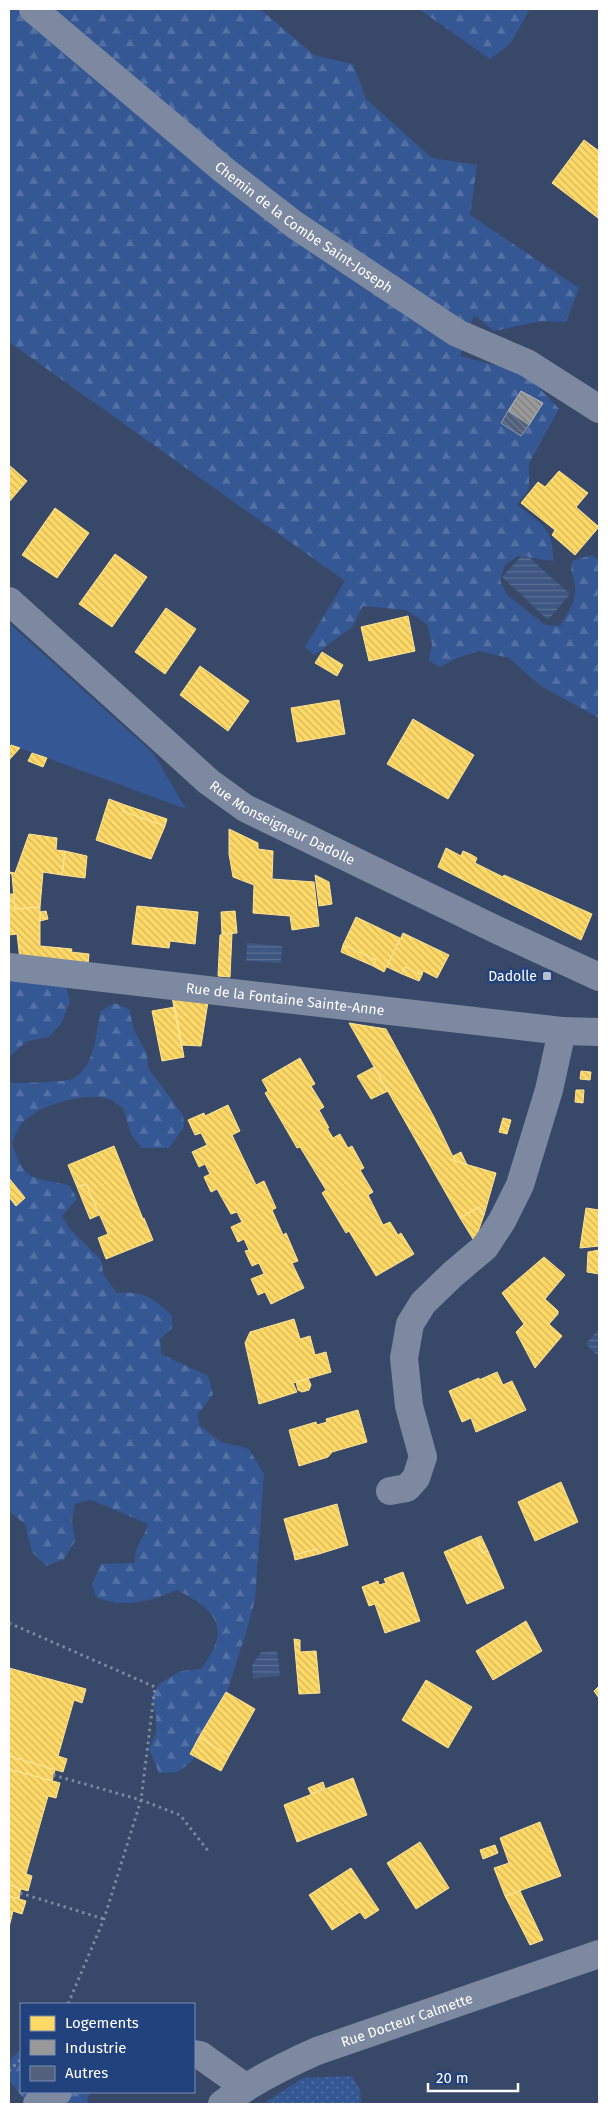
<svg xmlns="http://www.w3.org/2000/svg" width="608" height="2113" font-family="'Fira Sans',sans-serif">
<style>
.grass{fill:url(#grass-dots)}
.forest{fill:url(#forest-firs)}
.park{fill:#355895}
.water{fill:url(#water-rules)}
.homes{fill:url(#homes-back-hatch);stroke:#ffe494}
.industry{fill:url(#industry-back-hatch);stroke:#b8b8b8}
.building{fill:url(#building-back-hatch);stroke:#909aae}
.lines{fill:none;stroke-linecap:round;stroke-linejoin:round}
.path{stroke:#7d89a0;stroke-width:3;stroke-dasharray:2.5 4;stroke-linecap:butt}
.minor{stroke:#7d89a0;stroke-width:28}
.poi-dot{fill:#b9bfca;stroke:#22427e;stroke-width:2}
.labels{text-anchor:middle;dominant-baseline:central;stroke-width:5;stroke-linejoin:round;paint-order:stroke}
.street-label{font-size:14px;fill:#fff;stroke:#22427e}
.poi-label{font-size:14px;fill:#fff;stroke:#22427e;text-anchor:end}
</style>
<defs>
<pattern id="grass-dots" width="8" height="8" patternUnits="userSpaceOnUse" patternTransform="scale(1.25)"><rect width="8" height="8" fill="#355895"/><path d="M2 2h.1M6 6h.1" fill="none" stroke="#5371a5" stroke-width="1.8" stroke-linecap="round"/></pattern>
<pattern id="forest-firs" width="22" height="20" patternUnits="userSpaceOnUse" patternTransform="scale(1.25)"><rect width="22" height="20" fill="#355895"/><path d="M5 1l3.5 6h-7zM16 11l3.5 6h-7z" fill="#5371a5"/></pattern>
<pattern id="water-rules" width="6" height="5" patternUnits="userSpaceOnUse" patternTransform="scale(1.25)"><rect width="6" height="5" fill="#3e5681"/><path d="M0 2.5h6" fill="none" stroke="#5b6f94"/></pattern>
<pattern id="homes-back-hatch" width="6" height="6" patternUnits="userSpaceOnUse" patternTransform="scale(1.25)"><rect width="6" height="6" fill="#ffd966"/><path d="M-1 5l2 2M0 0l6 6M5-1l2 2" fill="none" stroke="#d2b660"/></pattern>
<pattern id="industry-back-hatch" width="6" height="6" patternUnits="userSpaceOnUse" patternTransform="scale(1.25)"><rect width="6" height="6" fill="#999"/><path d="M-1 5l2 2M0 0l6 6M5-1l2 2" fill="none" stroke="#7e7e7e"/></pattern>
<pattern id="building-back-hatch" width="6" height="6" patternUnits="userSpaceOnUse" patternTransform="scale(1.25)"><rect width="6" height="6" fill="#52607b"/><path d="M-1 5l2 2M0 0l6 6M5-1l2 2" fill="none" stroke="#6c788f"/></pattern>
</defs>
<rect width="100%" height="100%" fill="#374869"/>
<!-- grass -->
<path class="grass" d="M352 2076 360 2090 361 2104H263L303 2078Z"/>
<!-- forest -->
<path class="forest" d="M9 9H260L314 55 353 64 366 99 432 158 477 165 470 215 579 288 566 322 542 321 494 331 474 315 460 356 525 373 559 409 529 463V489L517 505C541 524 554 528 553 561L518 556 505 565 500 580 507 595 545 625 560 626C567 613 578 600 575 585 573 574 570 574 572 561L592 555 599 560V718L541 686 509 658 479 651 457 658 440 667 429 661 432 644 427 624 406 610 363 606 352 627 314 655 305 647 345 581 9 342Z
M419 9H530L510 44 490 59Z
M18 976 66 985 70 1002 61 1024 49 1037 27 1041 9 1057V983Z
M114 1003 129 1009 134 1030 147 1054 148 1068 183 1115 184 1127 169 1148H141L131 1134 123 1108C118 1104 112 1099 106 1098 82 1093 36 1105 20 1126 16 1131 14 1138 12 1144 26 1185 32 1175 70 1186L77 1199 62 1216 69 1228 101 1260 104 1276 117 1293C146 1291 151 1297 172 1315V1328L160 1339 161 1354 208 1376 213 1394 198 1414 199 1425 221 1442 249 1449 264 1474 255 1600 247 1629 220 1715 192 1761 178 1772 159 1773 149 1749 156 1733V1717L152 1697 159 1684 181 1671 201 1669C231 1629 219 1611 177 1590 152 1601 123 1609 96 1597L92 1584 101 1564 135 1563C135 1542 143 1542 148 1524L91 1500 75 1504 72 1520 75 1541 64 1559 46 1566 32 1552 25 1524 9 1511V1081L13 1083C23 1083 66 1082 72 1079 95 1068 96 1034 100 1012Z
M21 2049V2092H92L87 2098 89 2104H28L9 2080V2061Z"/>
<!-- park -->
<path class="park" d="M9 623 154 754 186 809 9 744Z"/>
<!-- water -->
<path class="water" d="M524 553 570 594 548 620 502 577Z
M247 943 282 946 281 963 246 961Z
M599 1329V1355L596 1354 586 1344Z
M277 1651 280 1676 253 1678 252 1665 261 1652Z"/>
<!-- homes -->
<path class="homes" d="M584 140 599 151 598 218 552 183Z
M9 465 27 481 9 502Z
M559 471 588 493 576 507 599 527 575 555 552 535 555 530 521 503 538 482 545 487Z
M55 508 89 533 57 578 22 555Z
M115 554 147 577 112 627 79 604Z
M166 608 196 629 165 674 135 652Z
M408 616 415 651 369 661 361 627Z
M322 652 343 665 337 676 315 663Z
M200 666 249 701 228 731 180 695Z
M339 700 345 734 297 742 291 708Z
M413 719 474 755 448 799 387 764Z
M11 745 20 748 9 760V748Z
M32 753 47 758 43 767 28 761Z
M109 799 125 805 122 811 165 826 151 859 96 840Z
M125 805 167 819 165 826 122 811Z
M229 829 258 843V849L273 851 272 879 314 882 319 926 292 930 290 916 253 913 254 885 233 877 229 854Z
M29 834 57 838 56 850 65 851 62 875 43 872 40 907 15 909 12 875 9 872 15 873Z
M446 848 461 856 463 851 470 854 477 858 475 863 503 877 504 875 592 914 581 940 438 867Z
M65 851 87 856 85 878 62 875Z
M315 875 329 882 332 904 319 906Z
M9 894H13L15 909 40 907V946L72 949 71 952 89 954 88 965 20 960 17 934 9 935Z
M137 906 198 912 195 944 170 941 169 948 132 944Z
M46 911 48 919 40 921V912Z
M235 911 237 933 222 934 221 912Z
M356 917 400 938 384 972 373 966 376 960 343 945Z
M232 933 230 977 218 976 220 935Z
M403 933 449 955 437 978 423 971 422 975 405 967 402 974 387 967Z
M343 945 376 960 373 966 341 952Z
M405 967 422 975 419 981 402 974Z
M172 997 208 1002 201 1046 181 1045Z
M175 1007 184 1057 162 1061 152 1011Z
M349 1023 386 1029 434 1117 455 1161 496 1173 484 1215 479 1207 460 1218Z
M300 1058 315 1084 311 1086 324 1107 319 1110 329 1128H327L333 1138 340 1134 348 1148 352 1146 364 1168 360 1170 373 1192 368 1195 383 1225 390 1222 398 1235 401 1233 414 1254 376 1276 349 1231 346 1233 322 1193 326 1190 300 1147 297 1148 265 1093 268 1091 262 1080Z
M374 1067 388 1091 371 1099 357 1076Z
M581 1071 591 1072 590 1080 580 1079Z
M576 1090H584L583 1103 575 1102Z
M228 1105 240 1131 232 1135 256 1185 264 1181 276 1208 272 1210 283 1235 286 1233 298 1261 292 1263 304 1288 271 1304 265 1292 258 1295 251 1279 264 1274 259 1263 252 1266 245 1251 249 1250 244 1239 238 1242 231 1227 242 1222 237 1212 231 1214 217 1189 211 1192 204 1177 210 1174 205 1164 199 1167 192 1152 207 1145 201 1133 195 1135 188 1120 204 1113 205 1116Z
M503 1118 511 1120 507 1134 499 1132Z
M114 1146 143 1219 144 1218 153 1240 106 1259 98 1238 108 1234 86 1184 77 1187 68 1165Z
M461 1152 467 1165 455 1161 453 1156Z
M9 1178 25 1198 16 1206 9 1197Z
M86 1184 99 1215 90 1219 77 1187Z
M479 1207 484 1215 478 1232 473 1239 460 1218Z
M586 1208 599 1210V1246L580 1248Z
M599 1250V1274L587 1272 588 1252Z
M544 1257 565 1275 545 1299 558 1311V1314L549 1324 562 1336 535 1368 516 1332 524 1324 502 1293Z
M294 1319 300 1339 310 1336 315 1355 326 1352 331 1372 293 1383 297 1392 259 1404 245 1343 250 1332Z
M497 1372 503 1385 512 1381 526 1410 476 1432 471 1418 462 1422 449 1391 479 1378V1380Z
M308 1378 311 1385 309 1390 302 1392 298 1390 296 1382Z
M358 1410 367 1442 332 1452 328 1457 299 1466 289 1430 316 1422 317 1425 327 1422 326 1419Z
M561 1482 578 1522 535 1541 518 1502Z
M337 1504 348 1545 319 1554 317 1549 294 1555 284 1519Z
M481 1536 488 1551 483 1553 476 1538Z
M476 1538 483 1553 488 1551 504 1588 467 1604 444 1552Z
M317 1549 319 1554 295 1560 294 1555Z
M403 1572 420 1621 385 1633 375 1604 369 1606 362 1587 378 1581 379 1585 386 1583 384 1579Z
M526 1621 542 1651 493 1680 476 1651Z
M294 1639 300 1640V1652L316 1651 320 1693 299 1694Z
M9 1668 86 1689 82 1703 74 1700 58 1756 67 1759 63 1772 9 1756Z
M426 1680 472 1707 448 1748 402 1720Z
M599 1686V1698L594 1691Z
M226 1692 255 1709 229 1756 199 1737Z
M199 1737 229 1756 221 1771 190 1754Z
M9 1756 55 1770 52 1781 9 1769Z
M9 1769 60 1783 56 1798 48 1796 26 1874 32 1876 28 1891 9 1885Z
M353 1778 367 1815 297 1842 284 1805Z
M323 1782 325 1788 311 1794 308 1788Z
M540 1822 561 1876 505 1896 494 1868 509 1863 500 1838Z
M420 1842 449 1888 416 1909 387 1863Z
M495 1845 498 1853 483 1859 480 1850Z
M351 1868 379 1910 365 1919 360 1912 332 1930 309 1895Z
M9 1885 21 1889 19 1899 9 1896Z
M520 1891 543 1940 530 1945 505 1896Z
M9 1896 26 1901 22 1914 13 1911 9 1927Z"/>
<!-- industry -->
<path class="industry" d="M521 391 543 403 529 425 508 411Z"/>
<!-- building -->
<path class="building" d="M508 411 529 425 521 436 501 423Z"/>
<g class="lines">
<!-- path -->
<path class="path" d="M9 1623 155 1687 141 1800 104 1919 68 2004
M53 1775 141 1800 180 1815 209 1852
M20 1893 104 1919
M9 2071 21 2059"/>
<!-- minor -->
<g class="minor">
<path id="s1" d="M33 9 225 171 295 225 457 333 527 363 599 409"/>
<path id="s2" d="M9 601 209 782 245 808 497 930 599 977"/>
<path id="s3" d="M9 967 562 1031 599 1032"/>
<path d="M390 1491 407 1488 416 1478 423 1457 409 1406 404 1358 410 1324 423 1303 453 1274 485 1247 502 1221 520 1185 549 1090 562 1031"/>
<path d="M194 2054 200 2055 245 2087"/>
<path d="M37 2104 58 2092"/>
<path id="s4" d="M222 2104C251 2082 283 2066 317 2051L599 1954"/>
</g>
</g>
<!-- markers -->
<rect class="poi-dot" x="542" y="971" width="10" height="10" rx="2.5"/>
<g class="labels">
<!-- street labels -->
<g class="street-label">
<text stroke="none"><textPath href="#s1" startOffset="348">Chemin de la Combe Saint-Joseph</textPath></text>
<text stroke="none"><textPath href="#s2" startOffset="354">Rue Monseigneur Dadolle</textPath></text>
<text stroke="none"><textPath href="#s3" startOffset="278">Rue de la Fontaine Sainte-Anne</textPath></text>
<text stroke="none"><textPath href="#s4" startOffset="204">Rue Docteur Calmette</textPath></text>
</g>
<!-- poi labels -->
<g class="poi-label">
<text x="537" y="976">Dadolle</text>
</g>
</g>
<!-- border -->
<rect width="608" height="2113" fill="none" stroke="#ffffff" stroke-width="20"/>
<!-- legend -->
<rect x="20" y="2003" width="175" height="90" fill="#22427e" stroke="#7a8eb2"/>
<rect x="30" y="2016" width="25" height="15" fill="#ffd966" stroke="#7a8eb2"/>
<text x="65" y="2028" font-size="15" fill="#ffffff">Logements</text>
<rect x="30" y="2040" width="25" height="15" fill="#999999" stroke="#7a8eb2"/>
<text x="65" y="2053" font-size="15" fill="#ffffff">Industrie</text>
<rect x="30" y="2066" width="25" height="15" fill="#52607b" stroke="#7a8eb2"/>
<text x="65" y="2078" font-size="15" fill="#ffffff">Autres</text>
<!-- scale -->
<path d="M428 2083v8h90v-8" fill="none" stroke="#ffffff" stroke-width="2.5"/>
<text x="436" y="2083" font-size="15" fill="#ffffff" stroke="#22427e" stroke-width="4" paint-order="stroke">20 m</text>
</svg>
